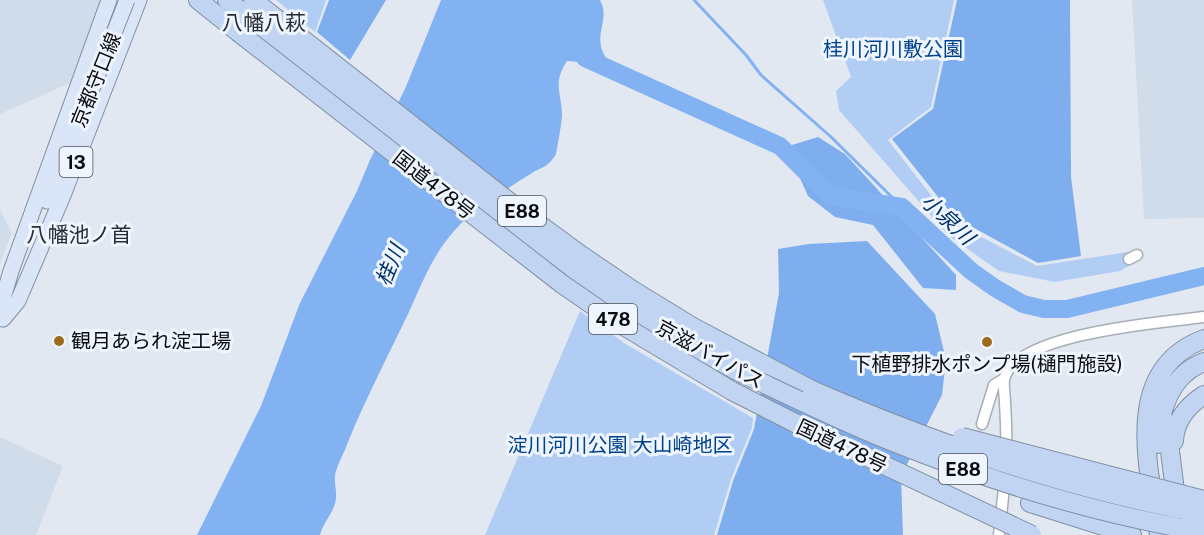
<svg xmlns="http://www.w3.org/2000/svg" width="1204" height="535" font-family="'Public Sans','Noto Sans JP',sans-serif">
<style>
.built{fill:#d1dceb}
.green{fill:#b2cdf4}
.forest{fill:#7faeef}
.water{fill:#82b2f2}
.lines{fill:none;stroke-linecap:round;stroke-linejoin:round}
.stream{stroke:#82b2f2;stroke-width:3}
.river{stroke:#82b2f2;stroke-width:18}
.street-casing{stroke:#a8aeb6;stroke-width:13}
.primary-casing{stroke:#818ea2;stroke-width:17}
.highway-casing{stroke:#818ea2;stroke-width:20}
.street{stroke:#fff;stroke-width:10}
.primary{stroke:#dae6f7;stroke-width:15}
.highway{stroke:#c1d5f2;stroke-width:18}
.primary-bridge-casing{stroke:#818ea2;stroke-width:17;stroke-linecap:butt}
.highway-bridge-casing{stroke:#818ea2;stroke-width:20;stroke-linecap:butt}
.primary-bridge{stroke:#dae6f7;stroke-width:15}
.highway-bridge{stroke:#c1d5f2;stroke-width:18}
.poi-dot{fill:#9a6c1c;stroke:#eff5ff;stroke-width:2}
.labels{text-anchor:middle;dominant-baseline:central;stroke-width:6;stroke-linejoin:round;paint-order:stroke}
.shield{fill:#eff5ff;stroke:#4e5156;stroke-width:1.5}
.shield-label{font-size:18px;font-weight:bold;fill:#090b0e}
.park-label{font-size:20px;fill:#00428c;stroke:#eff5ff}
.street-label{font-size:20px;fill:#090b0e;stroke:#eff5ff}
.poi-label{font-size:20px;fill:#090b0e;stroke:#eff5ff;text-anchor:start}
.neighbourhood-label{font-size:21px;fill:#282d34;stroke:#eff5ff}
.water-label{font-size:21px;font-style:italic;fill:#013068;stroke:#eff5ff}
</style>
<rect width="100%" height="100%" fill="#e2e8f1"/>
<!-- built -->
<path class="built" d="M0 0H103L70 83 0 114Z
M1132 0H1204V218L1144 219Z
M0 209 12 233 0 263Z
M0 437 63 466 36 535H0Z"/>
<!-- green -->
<path class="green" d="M276 0H326L315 32Z
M823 0H954L931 107 888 140 951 221 1037 266 1128 252 1138 261 1120 271 1055 282 999 271 949 236 839 110 836 91 851 77Z
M580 311 624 343 753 418 752 428 731 479 714 535H485Z"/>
<!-- forest -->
<path class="forest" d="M329 0H386L350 60 317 32Z
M957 0H1070L1071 177 1081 256 1038 263 954 217 892 139 933 109Z
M818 137 845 154 956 275V290L923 288 873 225 835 217 808 196 794 165 792 145Z
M867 241 935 314 946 360 942 395 901 476 903 535H717L733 481 754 429 779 293 778 249 809 244Z"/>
<!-- water -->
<path class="water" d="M441 0H600C612 22 588 37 610 63L604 73 580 62 567 61C552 83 562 93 562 116 561 128 558 142 556 154 550 164 545 167 535 171 508 189 476 206 455 230 431 257 423 282 408 314 388 356 366 398 348 442 345 451 339 461 336 471 333 481 337 489 336 498 335 512 323 522 320 535H197L261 406 300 303 357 191 370 160 405 89Z"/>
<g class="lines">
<!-- stream -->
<path class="stream" d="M694 0 746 55 761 75 830 136 902 207"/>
<!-- river -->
<path class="river" d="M585 58 780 146 830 196 902 207 971 271 995 288 1023 304 1044 309H1067L1204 276"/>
<defs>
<path id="street" d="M1129 259 1137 255
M982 424 994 385 1004 379
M1006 454C1007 437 1006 420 1005 403 1005 396 1003 387 1004 380 1013 333 1165 322 1204 317
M999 535 1005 478"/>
<path id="primary" d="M47 201 92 89
M3 319 18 301 62 198 139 0
M3 319V298L11 271 109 0"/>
<path id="highway" d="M198 0 238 32
M227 0 512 224 572 268 625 306 683 341 735 370
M253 0 521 211 581 255 634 291 693 327 812 390
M1169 424V443L1177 507
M1174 441C1175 420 1187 406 1204 395
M1158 444C1159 411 1170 375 1204 362
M1030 503 1132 535
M1159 535C1149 468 1121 370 1204 339"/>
</defs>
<!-- street casing -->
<use href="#street" class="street-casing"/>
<!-- primary casing -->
<use href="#primary" class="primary-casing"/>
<!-- highway casing -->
<use href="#highway" class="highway-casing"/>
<!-- street -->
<use href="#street" class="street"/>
<!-- primary -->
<use href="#primary" class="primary"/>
<!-- highway -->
<use href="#highway" class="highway"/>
<defs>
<path id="primary-bridge" d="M92 89 127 0"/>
<path id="highway-bridge" d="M238 32 562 284 617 322 732 391 795 423 1032 535
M735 370C786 394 836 419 888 440 989 481 1096 514 1204 532
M812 390C938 445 1069 489 1204 514
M962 437 1204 500"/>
</defs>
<!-- primary-bridge casing -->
<use href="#primary-bridge" class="primary-bridge-casing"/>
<!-- highway-bridge casing -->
<use href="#highway-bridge" class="highway-bridge-casing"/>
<!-- primary-bridge -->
<use href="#primary-bridge" class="primary-bridge"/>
<!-- highway-bridge -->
<use href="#highway-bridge" class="highway-bridge"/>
</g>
<!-- markers -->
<g class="poi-dot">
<circle cx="59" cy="341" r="6"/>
<circle cx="987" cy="342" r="6"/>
</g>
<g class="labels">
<!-- shield labels -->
<g class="shield">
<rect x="59.5" y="147" width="33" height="30" rx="4.5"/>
<rect x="498" y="196" width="48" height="30" rx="4.5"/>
<rect x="589" y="304" width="48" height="30" rx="4.5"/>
<rect x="939" y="454" width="48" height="30" rx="4.5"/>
</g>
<g class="shield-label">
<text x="76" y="162">13</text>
<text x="522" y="211">E88</text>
<text x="613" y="319">478</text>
<text x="963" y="469">E88</text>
</g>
<!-- park labels -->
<g class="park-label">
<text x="893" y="49">桂川河川敷公園</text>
<text x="620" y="445">淀川河川公園 大山崎地区</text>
</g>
<!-- street labels -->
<g class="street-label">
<text transform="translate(96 80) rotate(-68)">京都守口線</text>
<text transform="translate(434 185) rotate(38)">国道478号</text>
<text transform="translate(710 354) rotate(29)">京滋バイパス</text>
<text transform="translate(842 446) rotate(25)">国道478号</text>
</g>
<!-- poi labels -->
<g class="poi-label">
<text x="71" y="341">観月あられ淀工場</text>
<text x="987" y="364" text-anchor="middle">下植野排水ポンプ場(樋門施設)</text>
</g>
<!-- neighbourhood labels -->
<g class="neighbourhood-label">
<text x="264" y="22">八幡八萩</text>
<text x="79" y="234">八幡池ノ首</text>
</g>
<!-- water labels -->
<g class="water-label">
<text transform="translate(948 219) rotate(43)">小泉川</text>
<text transform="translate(390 265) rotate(-68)">桂川</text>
</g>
</g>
</svg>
